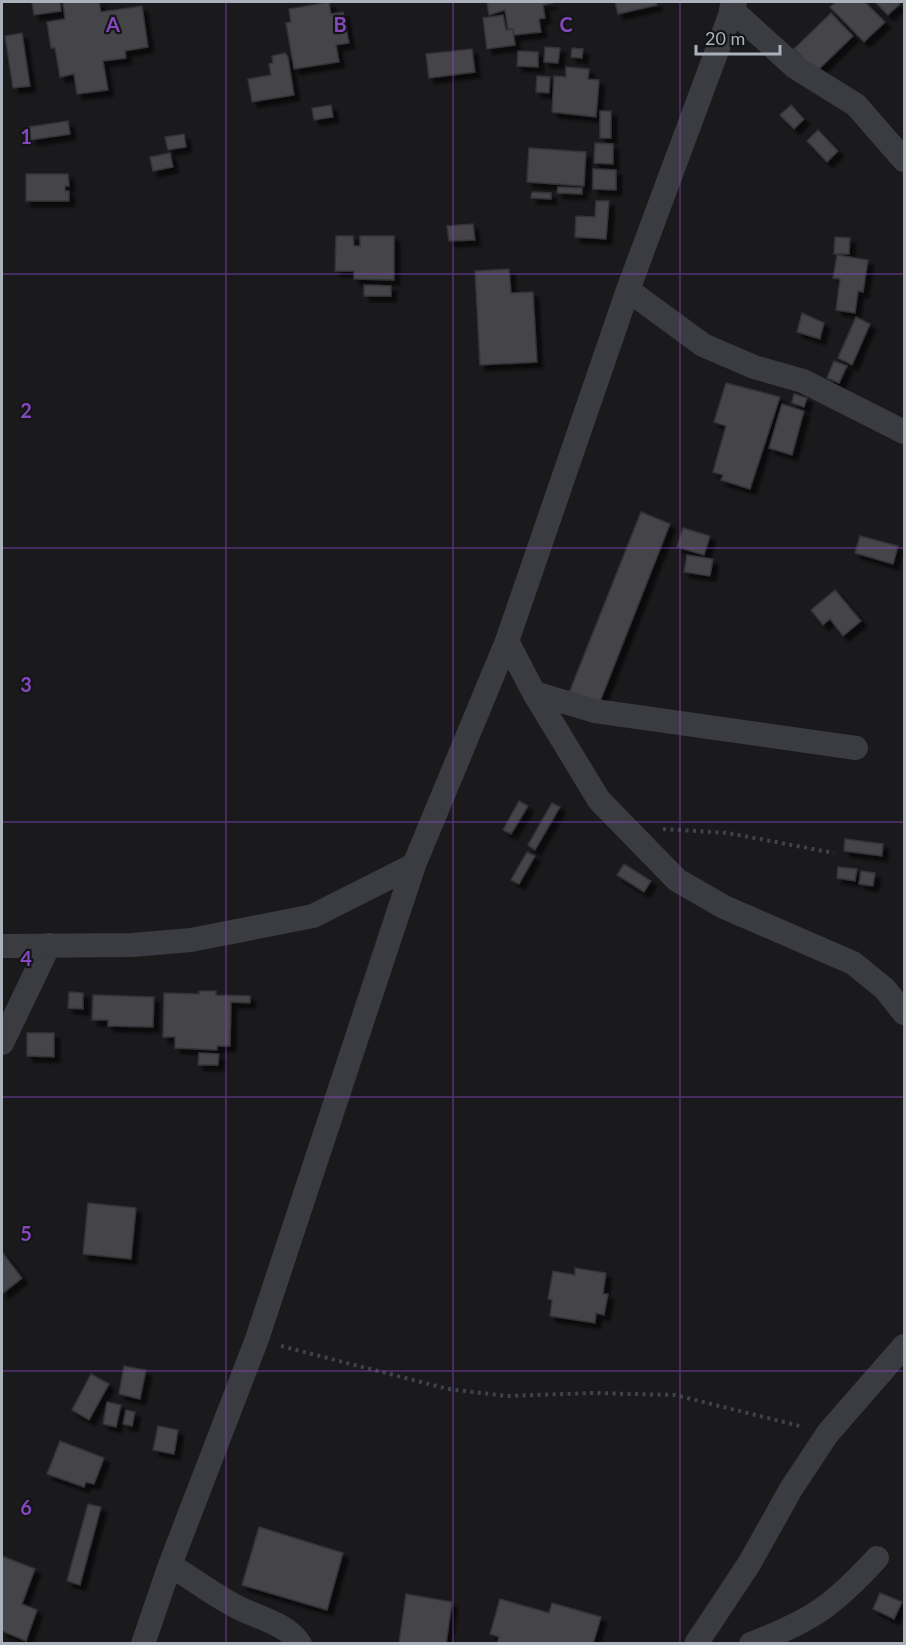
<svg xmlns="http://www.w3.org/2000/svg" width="906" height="1645" font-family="Lato,sans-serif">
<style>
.building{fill:#444549;stroke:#333438;stroke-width:1.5;filter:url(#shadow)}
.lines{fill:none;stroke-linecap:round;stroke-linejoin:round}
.path{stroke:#404349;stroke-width:4;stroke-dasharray:3 4.5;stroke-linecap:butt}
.minor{stroke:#3a3c41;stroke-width:24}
.grid{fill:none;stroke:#8547be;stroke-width:1.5;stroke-opacity:0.55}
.grid-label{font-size:20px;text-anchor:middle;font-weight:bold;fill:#8547be;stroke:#141517;stroke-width:4.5;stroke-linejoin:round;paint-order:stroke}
</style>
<defs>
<filter id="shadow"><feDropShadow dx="5.5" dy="5.5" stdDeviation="1.5" flood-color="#0009"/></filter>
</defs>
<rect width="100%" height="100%" fill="#1a1a1c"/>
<!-- building -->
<path class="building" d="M32 2H60L61 11 34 15Z
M63 2H99L101 12 142 6 148 47 125 51 126 58 103 61 108 90 77 94 74 74 60 77 55 48H51L47 22 65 19Z
M329 2 331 14 343 12 349 43 336 45 339 62 294 69 286 23 291 22 289 9Z
M487 2H552V3L543 5 545 18 539 19 541 32 514 35 513 29H508L505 10 489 15Z
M615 2H656L657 5 618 14Z
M836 2H865L885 22 864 42 830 7Z
M875 2H902L888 15Z
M831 13 853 36 816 72 794 49Z
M503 15 506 30 513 29 515 45 487 49 483 18Z
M22 33 30 86 13 88 5 36Z
M545 47 560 48 558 63 544 62Z
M572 48 583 49 582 58 571 57Z
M472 49 475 72 429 78 426 54Z
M518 51 538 52V67L517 66Z
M285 53 288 57 294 95 252 102 248 79 271 75 269 64 273 63 272 56Z
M566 67 589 69 588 79 599 80 596 117 552 112 554 76 566 77Z
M537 76 550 77 549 93 536 92Z
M331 105 333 117 314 120 312 108Z
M791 105 804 119 794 129 780 115Z
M600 111H611V138H600Z
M68 121 70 134 31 140 29 127Z
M818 130 838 151 827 162 807 141Z
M184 134 186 147 168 150 165 137Z
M595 143 613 144V164L594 163Z
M529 148 586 152 584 186 527 182Z
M170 153 173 167 153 171 150 157Z
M593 169 616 170V190L593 189Z
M26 174H68L69 186H65V191H69V201H26Z
M558 187 582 188V194L557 193Z
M532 192 551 193V199L531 198Z
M596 201H609L606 239 575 237 576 216 595 217Z
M473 224 475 240 449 241 447 226Z
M336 236H353L354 246H360V236H394V280L354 279V271H335Z
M835 237 850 238 849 254H834Z
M837 255 868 260 863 292 858 291 855 313 836 310 840 279 833 278Z
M509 269 511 293 533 292 537 362 480 365 475 271Z
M364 285 391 286V296H364Z
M802 313 824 323 820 339 797 332Z
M856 317 870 324 852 365 838 358Z
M834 361 847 366 839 383 827 378Z
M726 383 780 397 750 489 721 480 723 475 713 472 726 426 714 422Z
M794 394 807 398 804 407 792 403Z
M782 404 804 411 792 455 769 448Z
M641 512 670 524 599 704 569 693Z
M683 528 710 536 704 555 677 547Z
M860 536 898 546 893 564 855 553Z
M687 555 713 559 710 576 684 572Z
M835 590 861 621 843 636 830 619 823 625 811 610Z
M519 801 528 806 511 834 503 830Z
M552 803 560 807 535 850 528 845Z
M845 839 883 844 882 856 844 851Z
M527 852 535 856 519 884 511 880Z
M624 864 651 881 644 892 617 875Z
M838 867 857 869 855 881 837 878Z
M861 871 875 873 873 886 859 884Z
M199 991H216V995L250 996V1003L231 1002 230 1046H217V1050L175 1048V1037H163L164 993 199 994Z
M69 992 83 993V1009L68 1008Z
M93 995 154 997 153 1027 108 1026V1020H92Z
M27 1033H54V1057L27 1056Z
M199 1053 219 1054 218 1065H198Z
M88 1203 136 1208 131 1259 83 1254Z
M2 1252 22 1278 3 1293 2 1291Z
M575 1268 606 1273 603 1294H608L604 1315 596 1313 595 1323 550 1316 552 1300 548 1299 553 1271 575 1275Z
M124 1366 146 1370 140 1399 119 1394Z
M91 1374 109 1384 89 1420 72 1410Z
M107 1402 121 1405 116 1427 103 1424Z
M126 1410 135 1412 132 1426 123 1424Z
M158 1426 178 1430 174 1454 153 1450Z
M60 1441 104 1458 94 1484 86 1482 84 1487 47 1474Z
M88 1504 101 1507 80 1585 67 1581Z
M259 1527 343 1553 327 1610 242 1585Z
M2 1556 35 1569 22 1604 37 1610 26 1641 2 1631Z
M880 1593 902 1602 894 1619 873 1609Z
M406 1594 452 1602 446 1644 399 1643Z
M500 1599 549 1613 552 1603 601 1617 593 1644H497L499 1637 490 1634Z"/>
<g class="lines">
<!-- path -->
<path class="path" d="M663 829 728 833 834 853
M281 1346 448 1389 507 1396 593 1393 675 1395 800 1426"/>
<!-- minor -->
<path class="minor" d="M731 9 795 67 856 105 904 160
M628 290 703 345 754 367 803 381 904 432
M507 641 534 693 599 800 677 880 724 907 853 963 885 989 904 1013
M534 693 595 711 856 748
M2 946 132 945 191 940 313 916 414 865
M2 1043 49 945
M170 1565C193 1579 215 1596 239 1608 259 1618 287 1624 300 1644
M143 1644 170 1565 257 1339 414 865 507 641 628 290 735 2
M696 1644 749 1564 791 1489 828 1433 904 1346
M751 1644C811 1621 833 1606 877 1558"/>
</g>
<!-- grid -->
<path class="grid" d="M226 2V1644M453 2V1644M680 2V1644M2 274H904M2 548H904M2 822H904M2 1097H904M2 1371H904"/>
<g class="grid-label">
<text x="113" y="32">A</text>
<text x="340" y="32">B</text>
<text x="566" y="32">C</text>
<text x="26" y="144">1</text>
<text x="26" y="418">2</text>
<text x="26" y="692">3</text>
<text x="26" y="966">4</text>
<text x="26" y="1241">5</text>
<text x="26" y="1515">6</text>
</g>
<!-- border -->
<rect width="906" height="1645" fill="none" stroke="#abb2bc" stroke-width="6"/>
<!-- scale -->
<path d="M696 45v9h84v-9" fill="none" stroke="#abb2bc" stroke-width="3"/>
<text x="705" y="45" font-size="18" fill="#abb2bc" stroke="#141517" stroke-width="4.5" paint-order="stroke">20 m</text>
</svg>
